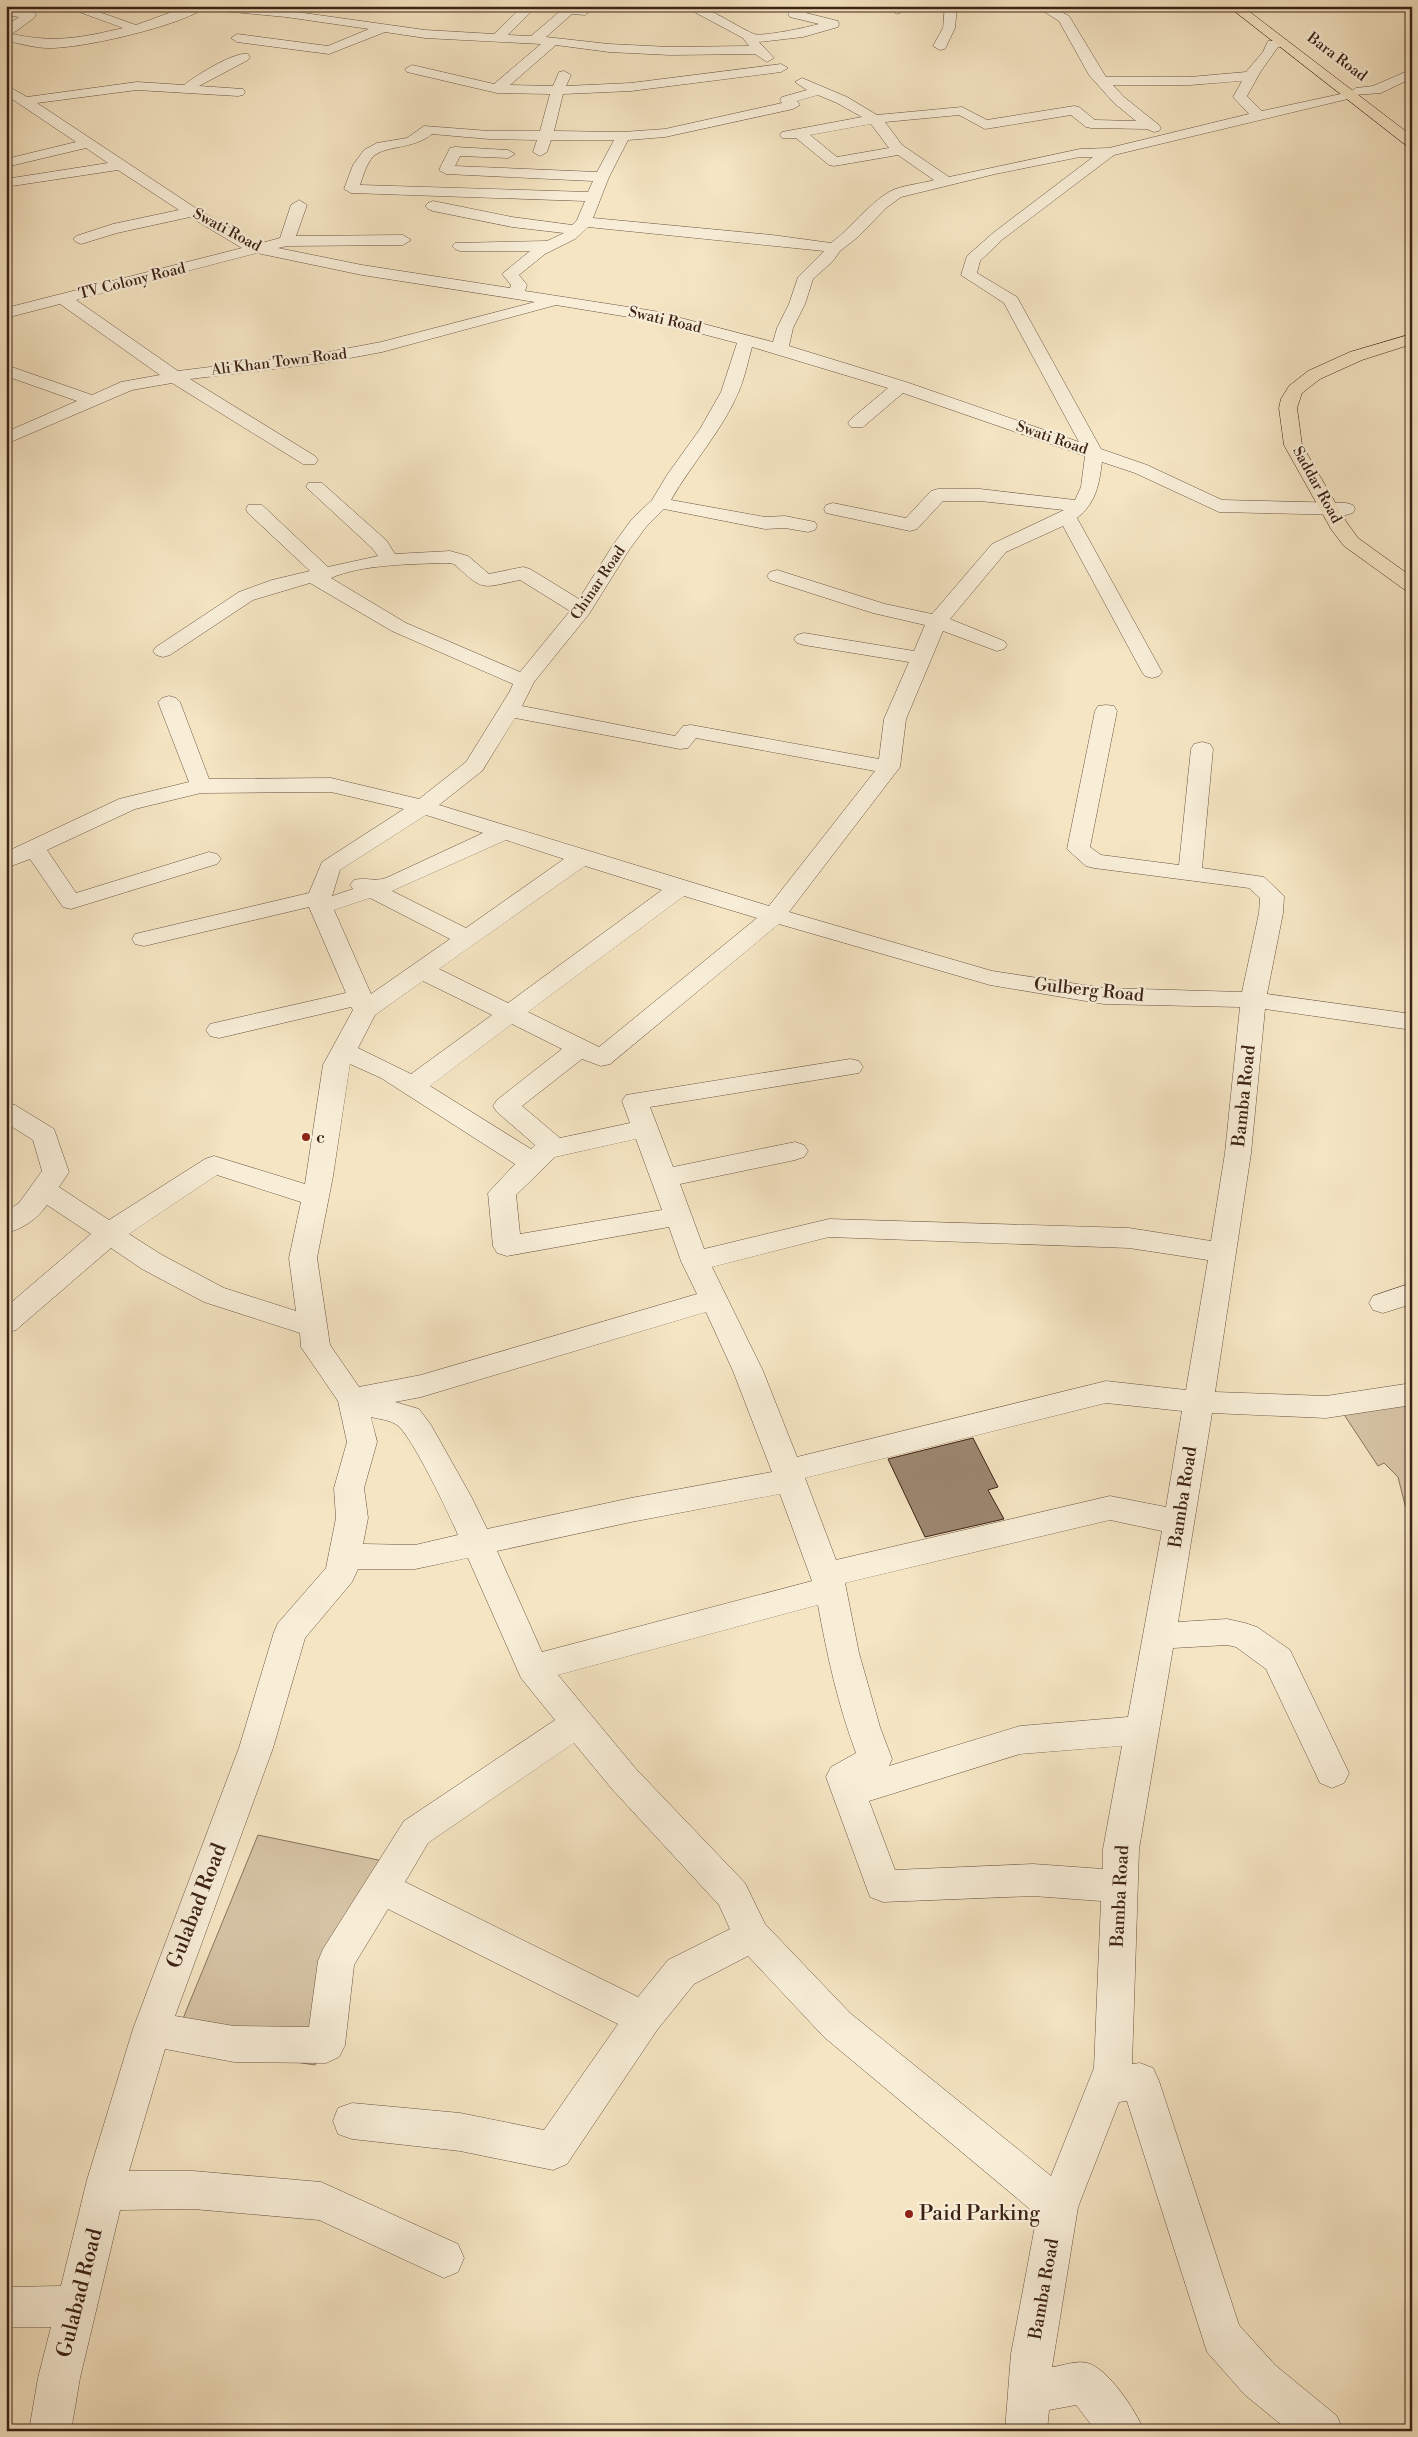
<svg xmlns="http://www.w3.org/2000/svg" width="1418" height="2437" font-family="'Libre Bodoni',serif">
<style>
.green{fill:#d6c4a6;stroke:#89735e}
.building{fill:#9c8770;stroke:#3c2216}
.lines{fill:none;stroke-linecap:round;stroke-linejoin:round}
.minor-casing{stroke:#6a5341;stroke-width:1}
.major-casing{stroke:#3c2216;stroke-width:1}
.minor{fill:#f8eed8;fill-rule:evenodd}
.major{fill:#f5e5c3;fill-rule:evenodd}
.poi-dot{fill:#8f2418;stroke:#f8eed8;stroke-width:2}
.labels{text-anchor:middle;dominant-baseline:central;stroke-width:4.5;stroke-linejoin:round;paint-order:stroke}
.far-street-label{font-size:15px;fill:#3c2216;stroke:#f8eed8}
.street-label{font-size:18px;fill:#3c2216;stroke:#f8eed8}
.poi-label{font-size:18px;fill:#3c2216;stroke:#f8eed8;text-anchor:start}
.near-street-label{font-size:21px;fill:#3c2216;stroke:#f8eed8}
.near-poi-label{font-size:21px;fill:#3c2216;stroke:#f8eed8;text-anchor:start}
</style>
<rect width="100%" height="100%" fill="#f5e5c3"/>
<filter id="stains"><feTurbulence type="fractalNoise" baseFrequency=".004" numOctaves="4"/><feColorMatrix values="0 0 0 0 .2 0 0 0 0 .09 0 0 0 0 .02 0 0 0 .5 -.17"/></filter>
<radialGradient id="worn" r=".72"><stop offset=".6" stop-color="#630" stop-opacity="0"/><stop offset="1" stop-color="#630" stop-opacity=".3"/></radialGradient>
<!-- green -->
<path class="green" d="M1412 1397V1516L1405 1505 1398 1477 1384 1463 1378 1466 1341 1410Z
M258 1835 388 1862 315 2065 173 2043Z"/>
<!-- building -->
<path class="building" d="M973 1438 998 1487 988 1490 1004 1519 925 1537 888 1459Z"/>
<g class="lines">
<defs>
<path id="minor" d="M63 6H82L136 25 188 6H254L425 30 494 34 523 6H537L508 35 531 36 565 7 596 6 585 15 572 14 546 37 609 44 670 47 749 46 743 38 683 6C712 6 729 23 754 34 762 37 809 27 819 24L790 17 788 14C796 5 808 6 819 6L806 13 838 21 839 24 838 27 803 37 759 42 774 58 767 62 755 54 670 55 609 52 556 45 510 85 553 86 559 72 564 71 571 75 566 86 631 83 781 64 788 68 781 72 631 91 563 94 554 131 623 132 665 129 782 103 780 100 782 97 807 90 795 82 802 78 847 97 877 115 962 107 987 120 1074 106 1079 107 1095 120 1136 121 1114 103 1089 75 1059 21 1035 6H1051L1069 16 1106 77H1190L1246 72 1263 52 1268 41 1287 40 1289 43 1287 46 1278 47 1261 71 1247 96 1262 111 1350 92 1356 88 1373 86 1412 69V78L1381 93 1354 95 1352 98 1114 155 1003 239 980 261 977 273 1017 297 1101 449 1147 465 1222 500 1346 503 1353 505 1355 509 1353 513 1346 515 1219 512 1135 473 1102 462C1099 485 1096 503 1077 518L1162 672 1159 676 1152 678 1145 676 1142 672 1063 526 1006 552 950 619 1004 641 1007 645 1004 649 997 651 943 631 906 719 900 767 789 912 992 971 1104 988 1242 992 1259 913 1260 898 1249 888 1094 868 1086 866 1067 849 1095 711 1098 706 1106 705 1114 706 1117 711 1090 847 1101 855 1179 865 1191 749 1194 744 1202 742 1210 744 1213 749 1202 868 1264 877 1284 896 1283 913 1267 994 1412 1014V1030L1265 1009 1251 1153 1215 1392 1326 1396 1412 1383V1405L1326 1418 1212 1413 1178 1622 1227 1619 1245 1623 1257 1627 1290 1650 1349 1773 1344 1783 1332 1788 1320 1783 1266 1669 1236 1647 1227 1645 1173 1648 1139 1849 1132 2064 1140 2063 1153 2068 1159 2081 1239 2325 1275 2365 1337 2416 1343 2431H1289L1245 2395 1207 2352 1127 2101 1119 2102 1078 2207 1052 2367C1062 2366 1077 2360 1087 2363 1108 2368 1136 2411 1144 2431H1096L1076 2405 1049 2410 1047 2431H1005L1011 2354 1037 2215 824 2037 748 1956 694 1984 657 2030 567 2164 553 2170 460 2151 352 2139 338 2134 333 2121 338 2108 352 2103 460 2113 544 2130 618 2024 388 1909 354 1965 345 2045 339 2057 326 2063 234 2062 165 2049 129 2171H193L321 2182 458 2244 464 2258 458 2272 444 2278 319 2220 193 2209 120 2210 80 2378 71 2431H29L38 2378 51 2327H6V2287L61 2286 87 2180 133 2029 239 1748 274 1632 278 1623 326 1568 336 1518 334 1488 347 1442 338 1401 301 1347 300 1333 204 1302 142 1269 111 1248 16 1330 6 1333V1307L91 1234 47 1205C37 1219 23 1229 6 1233V1211L19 1203 42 1171 33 1140 6 1123V1103L15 1105 54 1129 69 1172 59 1187 109 1220 205 1159 214 1156 305 1184 323 1065 353 1010 351 1007 219 1038 210 1036 206 1030 210 1024 346 993 309 907 144 946 135 944 132 939 135 934 309 893 322 862 404 809 331 792 201 793 135 809 47 850 76 893 209 852 217 854 221 859 217 864 71 909 63 907 30 859 6 868V852L119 799 189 782 158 702 162 698 169 696 176 698 180 702 209 779 331 778 419 799 466 762 510 691 513 684 392 631 310 583 253 600 170 655 163 657 156 655 153 651 156 647 239 592 272 580 310 571 248 513 246 509 248 505H262L328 567 378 556 372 548 306 487 308 483H322L386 540 395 554 450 551 468 556 489 574 523 567 530 569 579 599 613 545 632 519 652 500 667 475 700 429 721 392 737 343 653 321 556 305 382 352 323 363 190 379 315 456 318 460 315 464H303L172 383 132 390 6 444V432L77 401 6 376V365L92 395 121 382 160 375 60 304 6 318V308L242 248 190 217 117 233 81 244 76 242 73 239 76 236 113 224 179 210 118 170 12 186 7 185V179L12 178 108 163 86 148 6 167V159L76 142 6 95V85L27 97 137 82 184 85C195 76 235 51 248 54L250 57 248 60 199 86 243 89 245 92 243 95 238 96 137 90 37 103 197 209 258 244 280 238 291 205 299 200 307 205 296 236 403 235 411 240 403 245 287 246 278 248 362 265 510 288 511 285 502 274 530 251H460L455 249 452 246 455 243 547 241 564 233 512 227 433 211 428 209 425 206 428 203 433 201 512 217 572 225 577 220 585 201 351 193 344 189 353 165 364 150 377 143 407 138 424 126 489 131H540L550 94 497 93 407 72 405 69 412 65 494 84 541 44 425 38 385 32 329 54 237 42 231 38 237 34 328 46 369 29 286 17 211 10 206 7C181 26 80 49 48 48 34 48 20 43 6 41V26L19 17 6 15V7L34 12 36 15 34 18 12 34C54 43 81 38 123 28ZM1242 81 1233 97 1249 114 1109 148 1080 149 949 177 902 145 885 122 959 115 985 129 1071 115 1086 127 1091 128 1147 129 1154 132 1159 131 1161 128 1159 125 1124 97 1113 85H1190ZM818 95 837 103 862 117 782 132 780 135 782 138H796L829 165 834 166 898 155 934 180C921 184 901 185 889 192 867 205 852 228 831 243L772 235 593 218 609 177 628 140 665 137 793 109 800 105 797 101ZM871 124 889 148 837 157 810 135ZM432 134 489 139 537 140 533 152 540 156 547 152 551 140H614L597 172 455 166 460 156 508 158 515 154 508 150 455 147 450 148 439 170 446 174 593 181 588 192 360 185C363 176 366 166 371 159 382 144 412 151 432 134ZM1080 157H1093L993 233 967 256 961 275 1004 303 1079 442 906 382 789 346 793 328 805 304 813 279 833 261 840 251 858 237 886 208 901 197 995 174ZM588 227 824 251 798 277 789 304 777 328 773 342 654 311 525 291 527 285 519 275 545 254 575 239ZM257 253 362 275 535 302 381 342 323 353 178 371 76 300ZM752 347 888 388 851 419 848 423 851 427H863L903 393 1085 456 1081 487 1075 500 980 489H938L931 491 906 518 833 503 826 505 824 509 826 513 910 531 917 529 943 501H980L1064 510 992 544 932 614 885 604 777 570 770 572 767 576 770 580 873 613 925 625 914 651 804 633 797 635 794 639 797 643 804 645 909 662 884 719 879 759 691 725 683 726 675 736 522 706 534 682 589 614 629 550 646 527 664 509 765 529 785 528 808 532 815 530 817 526 815 522 785 516 765 517 671 500C692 463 723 430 739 391 745 377 748 361 752 347ZM449 563 454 564C485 592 480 588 520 580L570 611 520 672 406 623 331 578C362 564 415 564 449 563ZM515 718 680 749 688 748 696 738 875 771 769 906 439 805 482 771ZM426 815 483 833 386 878C374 882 366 877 354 880L350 885 353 889 332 896 340 870ZM506 840 564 859 466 928 392 891ZM585 866 662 890 508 1003 439 969ZM684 896 757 918 599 1047 528 1012ZM370 898 450 939 371 994 334 910ZM779 924 990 985 1104 1004 1240 1007 1225 1153 1211 1241 1129 1228 829 1219 704 1249 680 1184 795 1160 804 1157 808 1151 804 1145 795 1142 673 1167 650 1107 859 1073 863 1067 859 1061 850 1059 626 1095 622 1101 630 1123 560 1138 522 1106 582 1059 601 1066 610 1064ZM423 981 492 1015 411 1074 358 1048 375 1015ZM512 1024 562 1049 497 1100 493 1106 497 1112 535 1145 531 1149 430 1086ZM350 1064 381 1078 515 1164 488 1193 493 1246 497 1253 507 1256 669 1227 681 1261 697 1294 421 1375 359 1387 330 1345 317 1258 333 1176ZM636 1139 662 1210 520 1234 516 1195 555 1157ZM217 1175 301 1202 289 1258 296 1311 224 1288 162 1255 129 1234ZM829 1237 1129 1248 1208 1260 1186 1390 1106 1381 797 1457 763 1371 712 1267ZM706 1312 733 1371 772 1472 631 1498 487 1529 472 1498 431 1425 419 1409 395 1402 421 1397ZM1106 1403 1182 1411 1166 1507 1110 1496 836 1560 805 1478ZM371 1417C379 1419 390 1420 397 1425 411 1434 450 1516 458 1535L415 1545 363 1544 368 1518 364 1488 377 1442ZM780 1494 812 1581 542 1652 497 1551 631 1522ZM1110 1520 1162 1531 1128 1717 1020 1726 889 1766 892 1759 880 1727 859 1653 845 1583ZM468 1558 521 1678 555 1720 404 1821 323 1949 318 1961 309 2027 234 2026 175 2016 273 1748 305 1638 352 1582 358 1569H415ZM818 1605C827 1655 838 1705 856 1753L831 1767 826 1777 870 1897 883 1902 1033 1896 1101 1901 1094 2068 1051 2176 850 2013 765 1924 745 1883 636 1769 558 1675ZM574 1743 612 1789 719 1905 730 1929 668 1960 638 1997 405 1882 428 1843ZM1122 1746 1103 1849V1869L1033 1864 895 1870 869 1801 1020 1754Z
M895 6H914L897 14 891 10Z
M945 6H957L955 28 945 49 940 50 933 46 943 28Z
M1099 6 1090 11 1084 7V6Z
M1412 1283V1304L1383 1313 1373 1310 1369 1303 1373 1296Z"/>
<path id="major" d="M1228 6H1242L1412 136V147L1407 146Z
M1412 334V344L1362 360 1320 379 1302 393 1297 408 1302 445 1347 523 1358 538 1412 577V592L1405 590 1344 546 1331 529 1284 445 1279 408 1281 399 1289 386 1308 371 1350 352Z"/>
</defs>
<!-- minor casing -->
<use href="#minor" class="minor-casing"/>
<!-- major casing -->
<use href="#major" class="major-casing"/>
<!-- minor -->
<use href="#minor" class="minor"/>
<!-- major -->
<use href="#major" class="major"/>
</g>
<!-- markers -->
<g class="poi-dot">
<circle cx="306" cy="1137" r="5"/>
<circle cx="909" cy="2214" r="5"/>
</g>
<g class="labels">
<!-- far-street labels -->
<g class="far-street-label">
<text transform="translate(1337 57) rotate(37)">Bara Road</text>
<text transform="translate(227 230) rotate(28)">Swati Road</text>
<text transform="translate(132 281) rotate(-14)">TV Colony Road</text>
<text transform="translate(665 320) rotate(13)">Swati Road</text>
<text transform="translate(279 362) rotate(-7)">Ali Khan Town Road</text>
<text transform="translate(1052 438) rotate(19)">Swati Road</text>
<text transform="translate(1317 485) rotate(61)">Saddar Road</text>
<text transform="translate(598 583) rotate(-56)">Chinar Road</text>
</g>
<!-- street labels -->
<g class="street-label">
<text transform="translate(1089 990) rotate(6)">Gulberg Road</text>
<text transform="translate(1244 1096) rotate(-84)">Bamba Road</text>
<text transform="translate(1183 1497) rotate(-81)">Bamba Road</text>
<text transform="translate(1120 1896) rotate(-87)">Bamba Road</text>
<text transform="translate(1044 2289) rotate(-80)">Bamba Road</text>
</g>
<!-- poi labels -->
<g class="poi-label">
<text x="316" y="1137">c</text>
</g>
<!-- near-street labels -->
<g class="near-street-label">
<text transform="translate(197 1906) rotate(-69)">Gulabad Road</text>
<text transform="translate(80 2293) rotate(-76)">Gulabad Road</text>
</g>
<!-- near-poi labels -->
<g class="near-poi-label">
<text x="919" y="2214">Paid Parking</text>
</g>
</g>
<!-- margin -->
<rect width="1418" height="2437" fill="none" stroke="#f5e5c3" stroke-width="25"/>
<rect x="8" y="8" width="1403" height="2422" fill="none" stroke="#3c2216" stroke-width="2.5"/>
<rect x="12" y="12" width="1393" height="2412" fill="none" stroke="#3c2216"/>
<rect width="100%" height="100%" filter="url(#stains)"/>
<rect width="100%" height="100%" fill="url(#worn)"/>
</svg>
